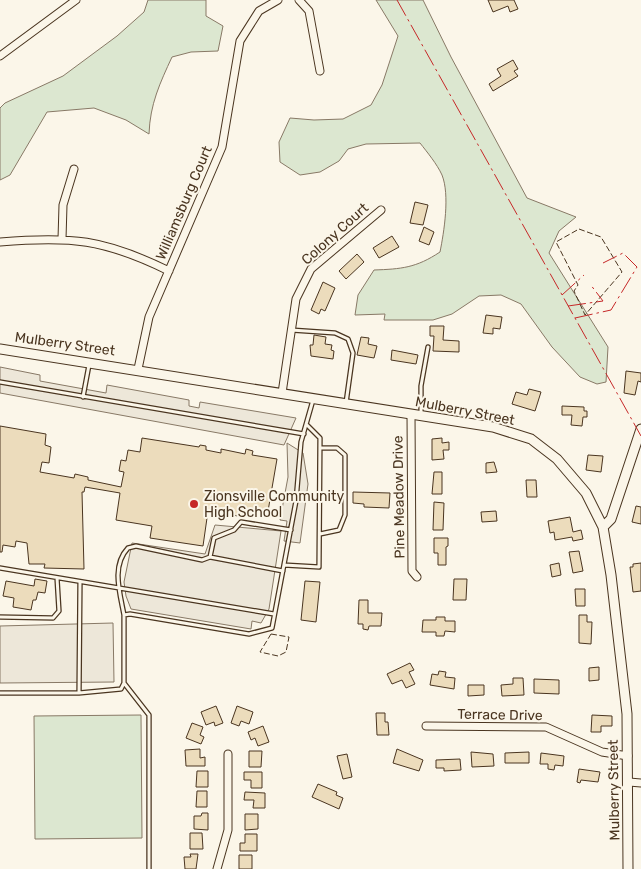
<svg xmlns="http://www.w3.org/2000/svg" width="641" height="869" font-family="Rubik,sans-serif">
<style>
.green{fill:#dce7d0;stroke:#887966}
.parking{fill:#ede7d9;stroke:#887966}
.building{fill:#ecdcbc;stroke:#4a3520}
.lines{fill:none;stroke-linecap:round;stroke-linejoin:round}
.service-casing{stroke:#4a3520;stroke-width:5.5}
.minor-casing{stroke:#4a3520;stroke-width:9}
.tertiary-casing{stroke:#4a3520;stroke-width:11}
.service{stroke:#fbf6e9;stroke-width:3}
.minor{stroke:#fbf6e9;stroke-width:7}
.tertiary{stroke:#fbf6e9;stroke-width:9}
.fence{stroke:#4a3520;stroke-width:1;stroke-dasharray:6 2.5;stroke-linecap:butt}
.power{stroke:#c62828;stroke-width:1;stroke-dasharray:18 4 2.5 4;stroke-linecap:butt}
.poi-dot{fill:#c62828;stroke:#fbf6e9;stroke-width:2}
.labels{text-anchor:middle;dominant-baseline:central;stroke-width:4;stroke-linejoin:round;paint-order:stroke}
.street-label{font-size:14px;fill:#4a3520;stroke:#fbf6e9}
.poi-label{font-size:14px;fill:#4a3520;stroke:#fbf6e9;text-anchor:start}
</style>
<rect width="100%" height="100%" fill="#fbf6e9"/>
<!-- green -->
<path class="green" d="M148 0H206V16L223 26 218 51 191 52 172 57C160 83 150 104 149 134L126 120 94 108 47 112 10 175 0 180V108L5 103 63 76 117 36 144 12Z
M376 0H423L451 57 527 198 576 217 559 231 549 253 608 347 606 382 597 384 580 377 552 347 521 304 501 295 479 296 452 314 433 320H384L385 314 355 315 358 295 374 270C401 269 416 268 440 252 444 232 450 195 442 175 437 164 427 152 420 143L366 144 348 149 339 161 320 172 300 175 280 162 279 142 290 118 314 120 343 119 371 105 382 85 398 36Z
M141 715 142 838 35 839 34 716Z"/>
<!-- parking -->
<path class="parking" d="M0 367 40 375V381L106 393 107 385 189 400V406L199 408 200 402 296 418 284 445 0 393Z
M287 443 303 453 308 484 300 543 284 541 287 521 280 520 288 477Z
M215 525 281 531 269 609 261 623 252 621 251 629 131 609 126 596 124 582 132 543 205 554Z
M113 623 114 682 0 683V626Z"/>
<!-- building -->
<path class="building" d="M488 0H514L518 9 510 12 508 6 493 12Z
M513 60 518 69 514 71 518 76 493 91 489 84 501 76 497 69Z
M415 202 428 205 423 225 410 223Z
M424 227 434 232 429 245 419 241Z
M392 236 399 247 379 258 373 248Z
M357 254 364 262 346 279 339 271Z
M323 282 335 288 325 311 321 309 319 314 311 310Z
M486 315 502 317 500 329 493 328V334L483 333Z
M430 326H444L443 340 459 341V352L433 351 434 336H430Z
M314 335 326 337 325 344 332 345 331 350 334 351 333 359 311 356 310 345H313Z
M361 337 369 338 368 344 377 346 374 358 357 355Z
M392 350 418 355 416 364 391 360Z
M626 371 641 373V382L638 381 635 395 624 393Z
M529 389 541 392 535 411 512 404 516 392 527 395Z
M562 406 584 407V411H587V417H583L582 426 571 425 572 415H562Z
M0 426 46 434 45 445 51 447 49 463 42 462 40 472 74 478 75 474 88 477V480L121 487 124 472 119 471 121 460 126 461 128 450 140 452 142 438 199 447 200 445 206 446V450L221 453V449L245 454 246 449 253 451 252 455 277 459 267 517 238 513V516L208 511 203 546 183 543 150 538 152 526 116 520 120 493 85 487 84 492H82L84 569 44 568 45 564H29L27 543 16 541 15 547 3 545 2 552H0Z
M442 438V443L449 442V450H443L444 459 432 460V439Z
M588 455 603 456 601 472 586 470Z
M494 462 497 472 486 473V463Z
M434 472H442V494H432Z
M526 480H536L537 497H527Z
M353 492 390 493 389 508 364 507V504L353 503Z
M434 502 444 503 443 530H433Z
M636 506 641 507V524L632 522Z
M496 511 497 521 482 522 481 512Z
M570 517 573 532 581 530 583 539 573 541 572 537 555 540 554 532 550 533 548 521Z
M434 538H448V546L446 547V565H438V553H434Z
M579 551 583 571 573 573 569 552Z
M559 563 561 575 552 577 550 565Z
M641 563V591L633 592 630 567H633V564Z
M35 579 47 581 45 593 38 592 36 600H33L31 610 13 607 14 598 3 596 6 581 34 586Z
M454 579H467L466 600H453Z
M305 581 320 582 316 622 301 620Z
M575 589H585V606H576Z
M359 600H368V613H382L381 626H369L368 630 363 629V624H358Z
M579 615H587V622H592L591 644 579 643Z
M436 617H445V621H455V632L445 631 444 636H436V632H422L423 620H436Z
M410 663 414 670 409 672 415 684 406 688 402 680 392 684 387 674Z
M599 667V680L589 681V668Z
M439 671 446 672 445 677 455 678 454 689 430 685 432 674 438 675Z
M513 678H523L524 695 502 696 501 685 513 684Z
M534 679 559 680V694L534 693Z
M468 685H484V695L468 696Z
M216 706 223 723 215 726 214 722 206 725 201 712Z
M237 706 253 712 249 724 241 721 239 726 231 723Z
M376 713H385V722H388L389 735H377Z
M592 715 612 716V726H601V732H591Z
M192 723 203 727 200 735 204 737 201 744 186 738Z
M263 726 269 742 258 746 255 738 251 740 248 732Z
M200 749V758L205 757V766H186L185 750Z
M397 749 423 760 419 771 393 763Z
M249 751H262L261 767H249Z
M471 752 493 754 494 766 472 767Z
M529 752V763H505V753Z
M541 753 564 756 563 766 555 765 554 770 548 769V764H540Z
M347 754 352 777 343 779 337 756Z
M460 759 461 770 444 771V768H436V760Z
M579 769 600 772 598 782 581 780 580 783 577 782Z
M197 771H208V787H196Z
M244 772H262V788H251V780H244Z
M318 784 337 792 336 795 343 798 339 809 312 797Z
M197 791H207V807H196Z
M245 792 265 793V808H253L254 800H244Z
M202 813H208V830L194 829V816H201Z
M245 814H258V829L245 830Z
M190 833H202L203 849H190Z
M245 834H257V851H240V843H245Z
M190 854H198L196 869H185L184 857H191Z
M239 855H252V869H239Z"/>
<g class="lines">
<defs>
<path id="service" d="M291 330 335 333 348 339 353 353 346 403
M0 382 304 434
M83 397 89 365
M421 413V386L428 347
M320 534 339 530 345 515V455L337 448H320
M210 557 283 571
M284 565 319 567 320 438 307 425
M0 568 274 614
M124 615C120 593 111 566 128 548L136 546 202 560 210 557 214 538 234 530 241 522 291 530
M0 617 53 618 59 611 57 578
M124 683 149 715V869
M0 693H79L121 689 124 683V615L130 614 249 634 272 628 296 501 301 442 313 400
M79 693 80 582"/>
<path id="minor" d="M299 0 309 11 320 71
M0 56 76 0
M62 239 63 205 74 169
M0 242C71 236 104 239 169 271
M138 369 149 317 222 147 240 41 259 11 278 0
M282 393 296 299 311 269 381 210
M411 414 412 571 417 577
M426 726 546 727 602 752 628 756
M629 782 641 783
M217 869 228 830V754"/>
<path id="tertiary" d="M0 349 493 427 531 439 557 459 586 493 603 527 611 575 627 714 628 869
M603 527 611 519 641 429"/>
</defs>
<!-- service casing -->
<use href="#service" class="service-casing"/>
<!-- minor casing -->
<use href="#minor" class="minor-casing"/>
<!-- tertiary casing -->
<use href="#tertiary" class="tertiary-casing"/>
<!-- service -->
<use href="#service" class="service"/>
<!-- minor -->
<use href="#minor" class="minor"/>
<!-- tertiary -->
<use href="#tertiary" class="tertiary"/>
<!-- fence -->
<path class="fence" d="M579 229 601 237 622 272 585 315 574 291 578 285 556 242Z
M271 634 289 637 286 652 278 656 260 652Z"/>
<!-- power -->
<path class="power" d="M397 0 641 436
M562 295 584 275
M568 306 603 301 590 284
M575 318 611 310 637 267 623 253 603 263"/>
</g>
<!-- markers -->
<circle class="poi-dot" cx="194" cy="504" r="5"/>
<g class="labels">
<!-- street labels -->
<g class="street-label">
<text transform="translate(184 203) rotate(-67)">Williamsburg Court</text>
<text transform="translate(335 234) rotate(-42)">Colony Court</text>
<text transform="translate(65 344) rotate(8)">Mulberry Street</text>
<text transform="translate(465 411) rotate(11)">Mulberry Street</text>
<text transform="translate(399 497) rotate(-91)">Pine Meadow Drive</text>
<text transform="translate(500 715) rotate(1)">Terrace Drive</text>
<text transform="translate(614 790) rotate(-91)">Mulberry Street</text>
</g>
<!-- poi labels -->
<g class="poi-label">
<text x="204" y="496">Zionsville Community<tspan x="204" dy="16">High School</tspan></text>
</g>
</g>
</svg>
